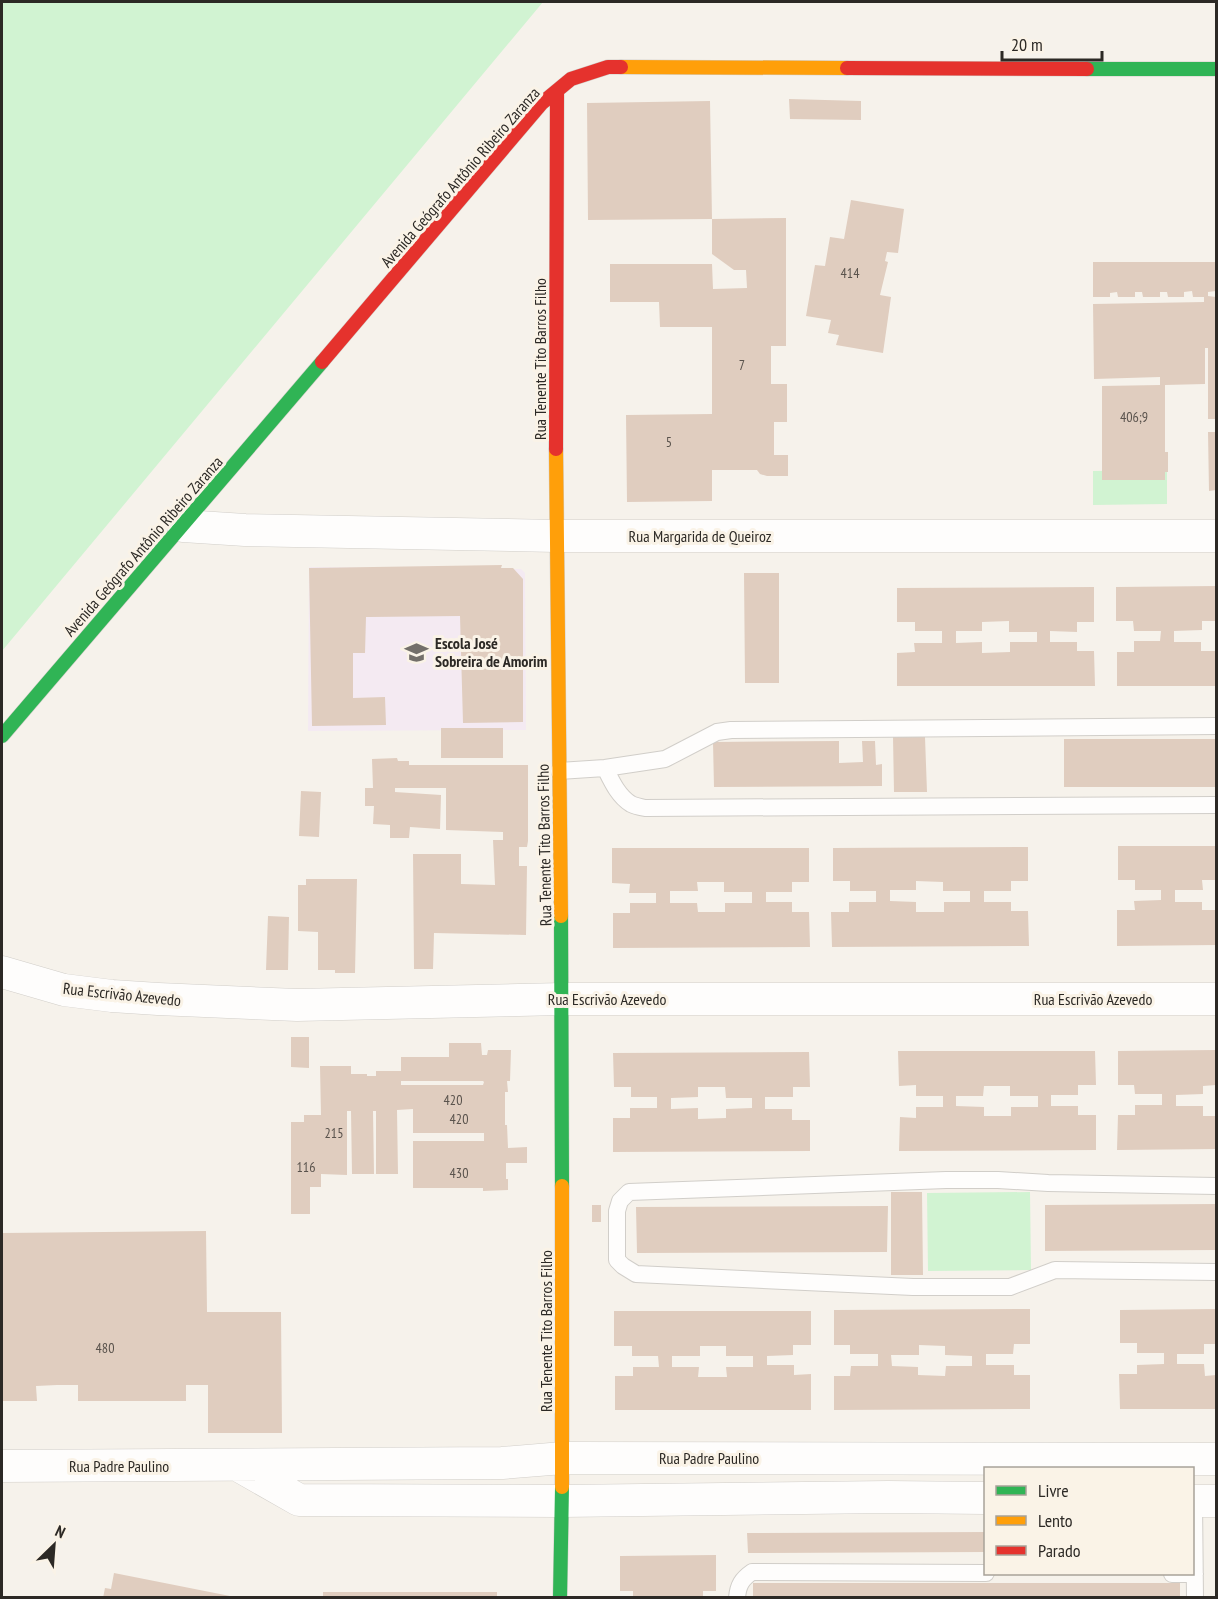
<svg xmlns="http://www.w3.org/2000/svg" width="1218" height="1599" font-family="'PT Sans Narrow',sans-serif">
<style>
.education{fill:#f4eaf2}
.green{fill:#d1f3d2}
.building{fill:#e0cdbf;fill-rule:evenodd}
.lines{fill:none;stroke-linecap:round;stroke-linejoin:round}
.lane-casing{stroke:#d1cec9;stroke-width:18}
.street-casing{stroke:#d1cec9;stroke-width:33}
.fast-casing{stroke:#d1cec9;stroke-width:15}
.slow-casing{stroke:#d1cec9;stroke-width:15}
.jam-casing{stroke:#d1cec9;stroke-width:15}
.lane{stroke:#fefdfc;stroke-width:16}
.street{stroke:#fefdfc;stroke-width:32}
.fast{stroke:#30b455;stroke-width:14}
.slow{stroke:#ff9f0a;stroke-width:14}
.jam{stroke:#e5322d;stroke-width:14}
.labels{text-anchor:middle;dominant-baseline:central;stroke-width:6;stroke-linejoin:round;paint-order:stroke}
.number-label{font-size:14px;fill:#59524c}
.street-label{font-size:16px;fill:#2c2925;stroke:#faf3e7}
.poi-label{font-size:16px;font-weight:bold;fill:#2c2925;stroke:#faf3e7;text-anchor:start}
</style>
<rect width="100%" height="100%" fill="#f6f2eb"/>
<!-- education -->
<path class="education" d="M309 567 521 569 525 573 526 730 308 731Z"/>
<!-- green -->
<path class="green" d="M2 2H543L2 651Z
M1167 470V504L1093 505V471Z
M1030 1192 1031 1270 928 1271 927 1193Z"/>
<!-- building -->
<path class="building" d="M789 99 861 101V120L790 119Z
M710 101 712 219 588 220 587 103Z
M851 200 904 209 898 253 887 252 885 261 888 262 880 295 891 297 883 353 836 345 839 335 828 333 831 320 806 316 815 265 825 266 830 237 844 239Z
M786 218V346H771V384H787V422H774V455H788V476H767L760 474 757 470H712V501L627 502 626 415 712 414V327H660L659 302H610V264H712L713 289 747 288 746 270H734L712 254V219Z
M1093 262H1216V291L1208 292V296L1216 297V419H1208V348H1205V384L1165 385V452H1168V472H1165V480H1102V386L1160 385V377L1094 379 1093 304 1204 302V297H1193L1192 291 1184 292V297H1168L1167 292H1160V297H1143L1142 292H1135V297H1118L1117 292 1110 293V297H1093Z
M1208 432H1216V490L1209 491Z
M502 565 501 568H513L523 579V722L463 723 460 616 370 617H366L365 653H353V698L385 697 386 725 312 726 309 568Z
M744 573H779V683H745Z
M1216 586V621H1202V630L1174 631V642H1201V651H1216V686H1117V652H1134V641H1160L1161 631H1134L1133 621H1116V587Z
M1094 587V622H1077V632L1050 631V642H1077V651H1094L1095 686H897V653L915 652 914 643H942V631H915V622H897V588ZM1009 621V632H1037V642H1010V652L982 653V642L956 643V631H982V622Z
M441 728H503V758H441Z
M893 737H925L927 792H894Z
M1064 739H1216V787H1064Z
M839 741V763L863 762 862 741H875L876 765 882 764V786L714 787 713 742Z
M397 758 398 761H409V765H528V841L527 847H519V866H527L526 935 434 933 433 969H414L413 854H461V884L495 885 493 840H503V832L446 830V788H395V792L441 795 440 829 410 827 409 838H390V825L373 824 374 806H365V788H373L372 759Z
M301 791 321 792 319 837 299 836Z
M1118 846H1216V880H1202L1203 890H1175V902H1202V910H1216V945L1117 946V910H1135L1134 901 1161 900V890H1135V880H1118Z
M1028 847V881H1011V891H984V902H1011V911H1028L1029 946 832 947 831 912H849V902H876V891H850V881H833V848ZM916 881 943 882V891H970V902H944V912H916V902L890 901V890H916Z
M612 848H809V882H792V892H766V902H792V912H809L810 947 613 948V913H630V903H656V893H629L630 884 612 883ZM697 882H724V892H752V903H725V912H698L697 903H670V891H698Z
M306 879H357L355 973H335V970H318V932L298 931V885H306Z
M268 916 289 917 288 970H266Z
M291 1037H309V1068L291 1067Z
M449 1043H481L482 1055H487L488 1050H511L510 1081H507L508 1092H505V1125H507L508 1148 527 1147V1163H506V1179H508V1190L483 1191V1188H413V1141H484V1133H413V1109L397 1110 398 1174H376V1111H373L374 1174H352L351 1111H347V1175L321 1174V1187H310V1214H291V1122H304V1115H321L320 1066H351V1074H367V1076H376V1071H401V1057H449ZM401 1081H483L484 1082 483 1085H401Z
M1216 1050V1085L1203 1086V1094L1176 1095V1106H1203V1116H1216V1149L1117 1150 1118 1115H1135V1105H1162V1094H1135L1134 1085H1118V1051Z
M898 1051H1095L1096 1085H1078V1095H1051V1106H1078V1115H1096V1150L899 1151 900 1117 916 1118V1107H943V1096H916V1085L899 1086ZM984 1086H1010V1096H1038V1107H1011V1116H984V1107L956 1106V1096H983Z
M809 1052 810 1087H793V1097H765V1109H792V1120H810V1151L613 1152V1118H630V1108H657V1097H631V1087H614L613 1053ZM698 1087H725L726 1098H752V1108L726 1109V1118L698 1119V1108L671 1109V1098L698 1097Z
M891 1192H922L923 1275H891Z
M1216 1204V1250L1045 1251V1205Z
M592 1205H601V1222H592Z
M888 1206 887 1252 637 1253 636 1207Z
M206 1231 207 1312H281L282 1433H208V1385H186V1401H78V1385H57L36 1386 37 1401H2V1233Z
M1030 1309V1344H1014L1013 1354H986V1365H1014V1375H1030V1409L834 1410V1376H850L851 1366H878V1354H850V1345H834V1310ZM919 1345 945 1346V1355L972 1356V1366H946L945 1376 918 1375V1367L892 1366 891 1355H919Z
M1216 1309V1344H1204V1354H1177V1364H1204L1205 1376 1216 1375V1409H1120L1119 1374H1137V1365L1164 1364V1353H1137V1343H1120V1310Z
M614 1311H811V1345H793V1355L767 1356V1365H794V1375L811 1374V1410H615V1376H633V1367H659L658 1356H632V1346H614ZM700 1346H726V1356H753V1367H726L727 1377H698L699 1367H672V1356H700Z
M986 1532V1552L748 1553 747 1533Z
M716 1555V1591H703V1598H633V1591H620V1556Z
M114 1573 230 1596V1598H103L105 1588 111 1589Z
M753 1583H1180V1598H753Z
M323 1592H497V1598H323Z"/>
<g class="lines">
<defs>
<path id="lane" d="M605 768C611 780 618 796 631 804 635 806 640 807 645 808L1216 805
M559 771 605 768 665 759 717 732 731 730 1216 726
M1216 1186 1048 1183 998 1180H946L629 1192 620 1201 617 1211V1260L623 1266 636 1274 913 1287H1010L1055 1270 1216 1272
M1194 1501 1195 1598
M1172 1574H1195
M737 1598C738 1585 742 1579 752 1572L986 1573"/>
<path id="street" d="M183 526 245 530 556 536H1216
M2 972 64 990 112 996 158 999 297 1005 562 999H1216
M2 1466 502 1463 563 1458 1216 1459
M241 1467 299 1500 562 1501 888 1497 986 1498
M1192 1501H1216"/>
<path id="fast" d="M1087 69H1216
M2 736 322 362
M561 916 562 1186
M560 1598 562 1487"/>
<path id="slow" d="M621 67 847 68
M556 449 561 916
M562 1186V1487"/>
<path id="jam" d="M847 68 1087 69
M322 362 542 103 571 79 608 67H621
M556 449 557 92"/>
</defs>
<!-- lane casing -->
<use href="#lane" class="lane-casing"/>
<!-- street casing -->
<use href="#street" class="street-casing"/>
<!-- fast casing -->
<use href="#fast" class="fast-casing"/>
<!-- slow casing -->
<use href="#slow" class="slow-casing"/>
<!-- jam casing -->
<use href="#jam" class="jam-casing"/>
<!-- lane -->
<use href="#lane" class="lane"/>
<!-- street -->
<use href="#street" class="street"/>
<!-- fast -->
<use href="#fast" class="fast"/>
<!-- slow -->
<use href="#slow" class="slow"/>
<!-- jam -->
<use href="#jam" class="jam"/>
</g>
<!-- icons -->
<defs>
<symbol id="school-bare" viewBox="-9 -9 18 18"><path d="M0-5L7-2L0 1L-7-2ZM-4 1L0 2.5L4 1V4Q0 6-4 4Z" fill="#736f6a" stroke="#faf3e7" stroke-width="2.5" paint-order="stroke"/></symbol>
</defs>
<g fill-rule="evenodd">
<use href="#school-bare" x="400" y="636" width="33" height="33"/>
</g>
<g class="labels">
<!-- number labels -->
<g class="number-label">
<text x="850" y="273">414</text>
<text x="742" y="365">7</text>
<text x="1134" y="417">406;9</text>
<text x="669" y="442">5</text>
<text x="453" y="1100">420</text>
<text x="459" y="1119">420</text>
<text x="334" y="1133">215</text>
<text x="306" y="1167">116</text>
<text x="459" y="1173">430</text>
<text x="105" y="1348">480</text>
</g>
<!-- street labels -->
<g class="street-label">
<text transform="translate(460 177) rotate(-49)">Avenida Geógrafo Antônio Ribeiro Zaranza</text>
<text transform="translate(540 359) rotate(-90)">Rua Tenente Tito Barros Filho</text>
<text x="700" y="536">Rua Margarida de Queiroz</text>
<text transform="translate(143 546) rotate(-49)">Avenida Geógrafo Antônio Ribeiro Zaranza</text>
<text transform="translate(544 845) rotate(-91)">Rua Tenente Tito Barros Filho</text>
<text transform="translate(122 994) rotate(6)">Rua Escrivão Azevedo</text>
<text x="607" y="999">Rua Escrivão Azevedo</text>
<text x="1093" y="999">Rua Escrivão Azevedo</text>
<text transform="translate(546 1331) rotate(-90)">Rua Tenente Tito Barros Filho</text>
<text x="709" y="1458">Rua Padre Paulino</text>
<text x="119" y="1466">Rua Padre Paulino</text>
</g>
<!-- poi labels -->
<g class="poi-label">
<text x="435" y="643">Escola José<tspan x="435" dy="18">Sobreira de Amorim</tspan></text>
</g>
</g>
<!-- border -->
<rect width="1218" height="1599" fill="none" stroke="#2c2925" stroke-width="6"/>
<!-- legend -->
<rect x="984" y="1467" width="210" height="108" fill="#faf3e7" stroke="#a8a299" stroke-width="1.5"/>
<rect x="996" y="1486" width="30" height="9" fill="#30b455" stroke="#a8a299" stroke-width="1.5"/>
<text x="1038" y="1497" font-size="18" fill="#2c2925">Livre</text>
<rect x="996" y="1516" width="30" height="9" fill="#ff9f0a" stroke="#a8a299" stroke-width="1.5"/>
<text x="1038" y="1527" font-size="18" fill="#2c2925">Lento</text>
<rect x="996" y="1546" width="30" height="9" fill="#e5322d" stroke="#a8a299" stroke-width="1.5"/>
<text x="1038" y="1557" font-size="18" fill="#2c2925">Parado</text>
<!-- north arrow -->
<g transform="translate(54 1545) rotate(25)" stroke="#faf3e7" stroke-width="4.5" paint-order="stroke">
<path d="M0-4.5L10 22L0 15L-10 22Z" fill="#2c2925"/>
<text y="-9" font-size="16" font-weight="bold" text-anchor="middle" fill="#2c2925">N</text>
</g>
<!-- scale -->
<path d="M1002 51v9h100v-9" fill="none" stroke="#2c2925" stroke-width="3"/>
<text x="1011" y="51" font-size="18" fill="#2c2925" stroke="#faf3e7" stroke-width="4.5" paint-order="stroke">20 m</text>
</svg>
